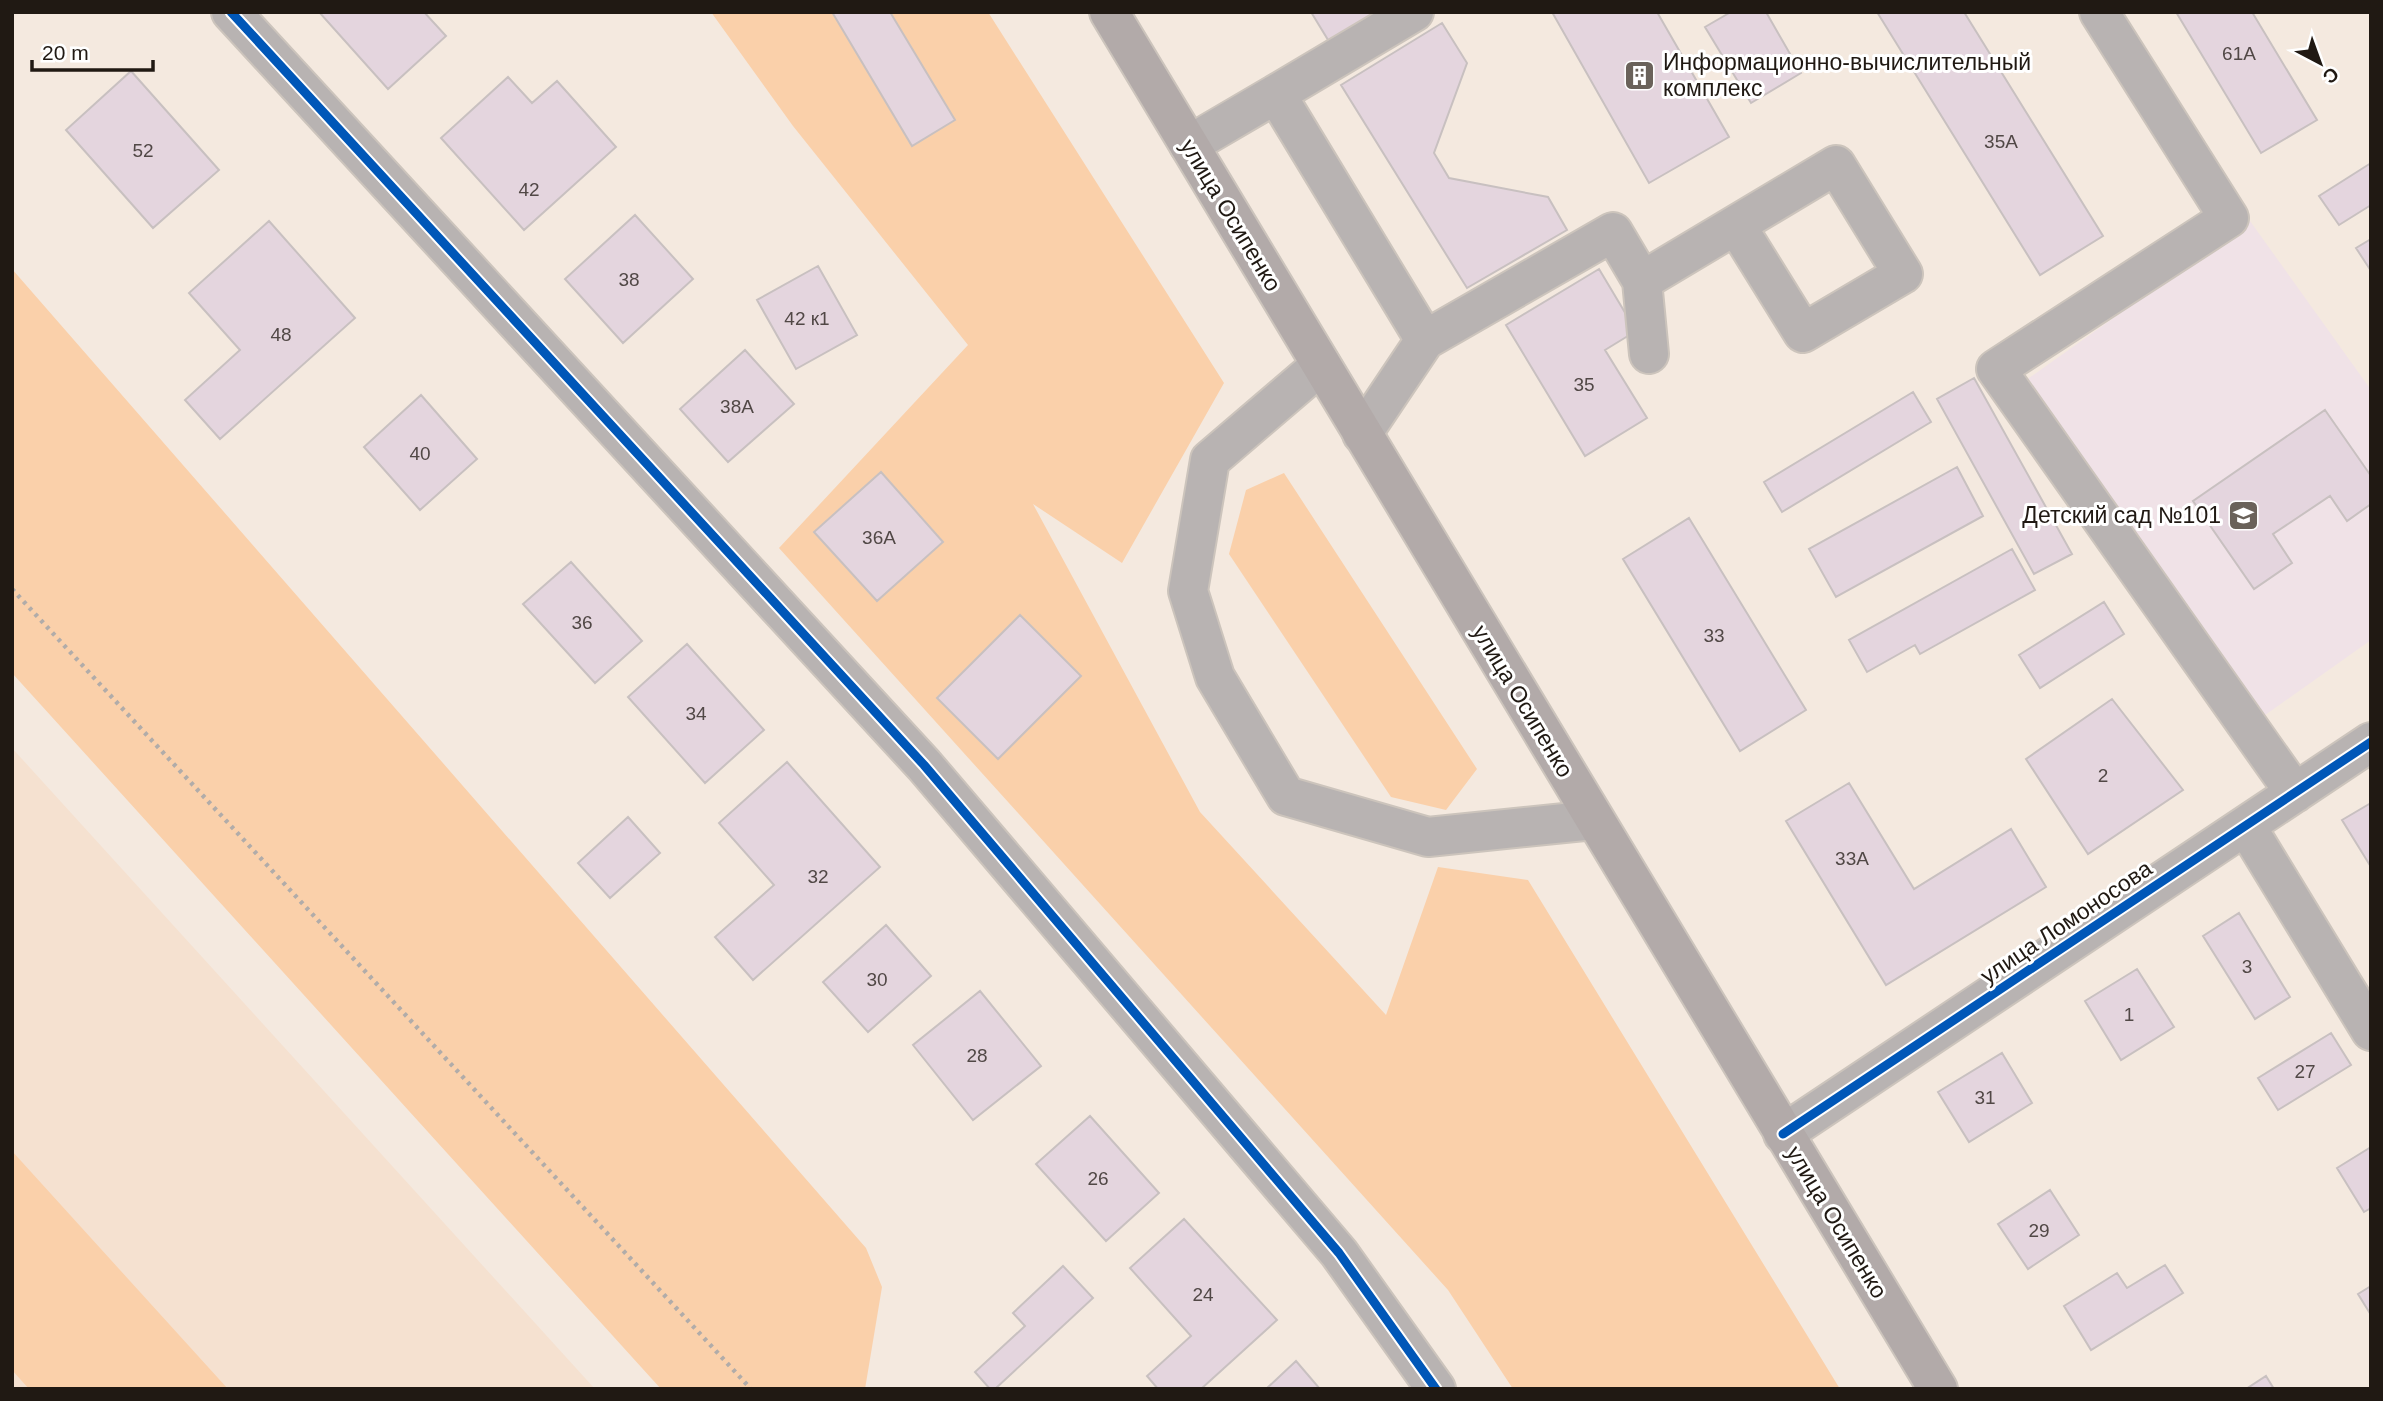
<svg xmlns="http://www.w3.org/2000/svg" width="2383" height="1401" font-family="Arial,sans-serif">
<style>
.built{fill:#f5e1d0}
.education{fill:#f0e2e7}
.green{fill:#fad0aa}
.building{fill:#e4d5de;stroke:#c8c0c0;stroke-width:2}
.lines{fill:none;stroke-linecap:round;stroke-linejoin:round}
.minor-casing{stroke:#ccc4bc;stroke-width:42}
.major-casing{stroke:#ccc4bc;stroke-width:42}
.path{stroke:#b1aca9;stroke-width:4.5;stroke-dasharray:3.5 5;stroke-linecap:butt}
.minor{stroke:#b8b3b2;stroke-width:38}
.major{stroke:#b2aaa9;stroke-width:38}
.cycleway-casing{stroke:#fff;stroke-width:13}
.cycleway{stroke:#0057b8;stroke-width:9}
.labels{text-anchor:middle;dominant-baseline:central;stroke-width:6;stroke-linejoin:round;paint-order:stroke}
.number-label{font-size:19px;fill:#514846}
.poi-label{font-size:23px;fill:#201913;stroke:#fff;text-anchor:start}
.street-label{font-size:23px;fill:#201913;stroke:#fff}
</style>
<rect width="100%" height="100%" fill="#f4e9df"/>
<!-- built -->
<path class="built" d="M12 748 595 1389H12Z"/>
<!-- education -->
<path class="education" d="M2250 221 2371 390V640L2261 718 2022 383Z"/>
<!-- green -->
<path class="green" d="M711 12H988L1224 383 1122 563 1033 504 1200 812 1386 1015 1438 867 1528 880 1840 1389H1513L1448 1290 779 548 968 345 793 126Z
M12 269 866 1248 882 1287 865 1389H661L12 673Z
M1284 473 1477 769 1446 810 1391 797 1229 554 1246 490Z
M12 1151 228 1389H29L12 1370Z"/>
<!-- building -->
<path class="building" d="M319 12H424L446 36 388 89Z
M832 12H890L955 120 912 146Z
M1311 12H1389L1333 48Z
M1552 12H1657L1729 137 1649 183Z
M1731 12H1766L1801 73 1751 103 1705 27Z
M1877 12H1964L2103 236 2040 275Z
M2176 12H2252L2317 120 2261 153Z
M1442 23 1467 63 1434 153 1449 178 1548 197 1567 230 1467 288 1341 85Z
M131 71 219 170 153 228 66 130Z
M508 77 532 103 557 81 616 147 524 230 441 138Z
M2371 163V205L2339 225 2319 196Z
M635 215 693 279 623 343 565 279Z
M269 221 355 318 220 439 185 400 240 350 189 293Z
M2371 239V271L2356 248Z
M818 266 857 335 796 369 757 300Z
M1599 269 1636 331 1605 350 1647 418 1585 456 1506 325Z
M745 350 794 404 728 462 680 409Z
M1974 378 2072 554 2034 574 1937 399Z
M1913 392 1931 422 1782 512 1764 482Z
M421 395 477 459 420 510 364 447Z
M2325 410 2371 476V504L2347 521 2330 496 2273 534 2292 563 2254 589 2193 501Z
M1957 467 1983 516 1836 597 1809 549Z
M881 472 943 542 877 601 814 532Z
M1689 518 1806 710 1740 751 1623 559Z
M2012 549 2035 590 1920 654 1915 645 1867 672 1849 640Z
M571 562 642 641 595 683 523 604Z
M2104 602 2124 634 2040 688 2019 655Z
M1020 615 1081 676 998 759 937 698Z
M687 644 764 730 705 783 628 697Z
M2112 699 2183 790 2088 854 2026 759Z
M787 762 880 867 753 980 715 937 774 885 719 823Z
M1849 783 1914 889 2011 829 2046 887 1886 985 1786 821Z
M2371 803V867L2342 820Z
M628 817 660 853 610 898 578 863Z
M2239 913 2290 997 2255 1019 2203 936Z
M886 925 931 976 868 1032 823 982Z
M2137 969 2174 1027 2121 1060 2085 1001Z
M980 991 1041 1066 973 1120 913 1045Z
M2331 1033 2351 1065 2278 1110 2258 1078Z
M2002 1053 2032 1103 1969 1142 1938 1092Z
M1090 1116 1159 1193 1106 1241 1036 1164Z
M2371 1147V1208L2364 1212 2337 1168Z
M2050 1190 2079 1235 2028 1269 1998 1224Z
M1184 1219 1277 1320 1201 1389H1158L1147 1376 1191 1336 1130 1268Z
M2165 1265 2183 1293 2091 1350 2064 1306 2117 1273 2127 1288Z
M1063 1266 1093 1298 995 1389H990L975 1372 1025 1326 1013 1313Z
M2371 1286V1315L2358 1294Z
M1296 1361 1320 1389H1266Z
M2266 1376 2274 1389H2246Z"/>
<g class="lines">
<defs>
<path id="minor" d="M231 12 924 765 1339 1253 1436 1389
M2099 12 2229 218 1996 369 2295 793
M1276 94 1414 12
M1189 145 1276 94 1425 340 1362 434
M1642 281 1836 165 1903 274 1803 333 1736 225
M1425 340 1613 232 1642 281 1649 354
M1321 365 1210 460 1188 591 1215 677 1286 796 1428 837 1594 820
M2246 826 2371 1031
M1783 1134 2371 742"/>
<path id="major" d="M1109 12 1938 1389"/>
</defs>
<!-- minor casing -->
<use href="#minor" class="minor-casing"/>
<!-- major casing -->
<use href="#major" class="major-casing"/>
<!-- path -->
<path class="path" d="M12 589 751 1389"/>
<!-- minor -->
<use href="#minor" class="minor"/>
<!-- major -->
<use href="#major" class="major"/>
<defs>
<path id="cycleway" d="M231 12 924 765 1339 1253 1436 1389
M1783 1134 2371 742"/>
</defs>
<!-- cycleway casing -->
<use href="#cycleway" class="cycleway-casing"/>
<!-- cycleway -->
<use href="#cycleway" class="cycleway"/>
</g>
<!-- icons -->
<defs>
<symbol id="building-square" viewBox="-11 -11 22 22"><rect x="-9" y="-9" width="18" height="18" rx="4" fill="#6a625a" stroke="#fff"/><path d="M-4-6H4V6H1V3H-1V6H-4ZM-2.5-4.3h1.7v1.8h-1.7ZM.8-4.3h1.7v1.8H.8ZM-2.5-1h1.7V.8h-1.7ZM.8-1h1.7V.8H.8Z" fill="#fff"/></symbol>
<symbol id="school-square" viewBox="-11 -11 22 22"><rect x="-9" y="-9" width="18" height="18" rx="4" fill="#6a625a" stroke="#fff"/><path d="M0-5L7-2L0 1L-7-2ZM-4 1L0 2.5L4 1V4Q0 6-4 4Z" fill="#fff"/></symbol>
</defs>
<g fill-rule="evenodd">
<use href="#building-square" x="1622" y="58" width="35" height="35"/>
<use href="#school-square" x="2226" y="498" width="35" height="35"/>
</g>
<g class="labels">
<!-- number labels -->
<g class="number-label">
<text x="2239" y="53">61А</text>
<text x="2001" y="141">35А</text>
<text x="143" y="150">52</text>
<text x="529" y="189">42</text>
<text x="629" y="279">38</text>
<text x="807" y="318">42 к1</text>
<text x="281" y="334">48</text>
<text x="1584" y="384">35</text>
<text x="737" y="406">38А</text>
<text x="420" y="453">40</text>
<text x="879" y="537">36А</text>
<text x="582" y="622">36</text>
<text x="1714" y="635">33</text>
<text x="696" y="713">34</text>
<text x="2103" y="775">2</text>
<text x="1852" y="858">33А</text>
<text x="818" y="876">32</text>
<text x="2247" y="966">3</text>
<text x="877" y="979">30</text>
<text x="2129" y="1014">1</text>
<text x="977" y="1055">28</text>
<text x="2305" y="1071">27</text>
<text x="1985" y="1097">31</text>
<text x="1098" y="1178">26</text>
<text x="2039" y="1230">29</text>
<text x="1203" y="1294">24</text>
</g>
<!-- poi labels -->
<g class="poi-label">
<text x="1663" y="62">Информационно-вычислительный<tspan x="1663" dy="26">комплекс</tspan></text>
<text x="2221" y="515" text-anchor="end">Детский сад №101</text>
</g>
<!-- street labels -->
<g class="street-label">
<text transform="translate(1231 215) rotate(59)">улица Осипенко</text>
<text transform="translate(1523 701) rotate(59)">улица Осипенко</text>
<text transform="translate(2066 922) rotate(-34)">улица Ломоносова</text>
<text transform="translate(1837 1222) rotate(59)">улица Осипенко</text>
</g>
</g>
<!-- border -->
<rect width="2383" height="1401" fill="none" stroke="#201913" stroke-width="28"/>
<!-- north arrow -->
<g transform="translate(2320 63) rotate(139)" stroke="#ffffff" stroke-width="5" paint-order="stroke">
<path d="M0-5L12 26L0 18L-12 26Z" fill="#201913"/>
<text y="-10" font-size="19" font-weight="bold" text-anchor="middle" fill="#201913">С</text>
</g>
<!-- scale -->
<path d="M32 60v10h121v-10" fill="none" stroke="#201913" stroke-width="3.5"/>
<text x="42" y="60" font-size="21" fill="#201913" stroke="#ffffff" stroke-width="5" paint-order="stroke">20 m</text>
</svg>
